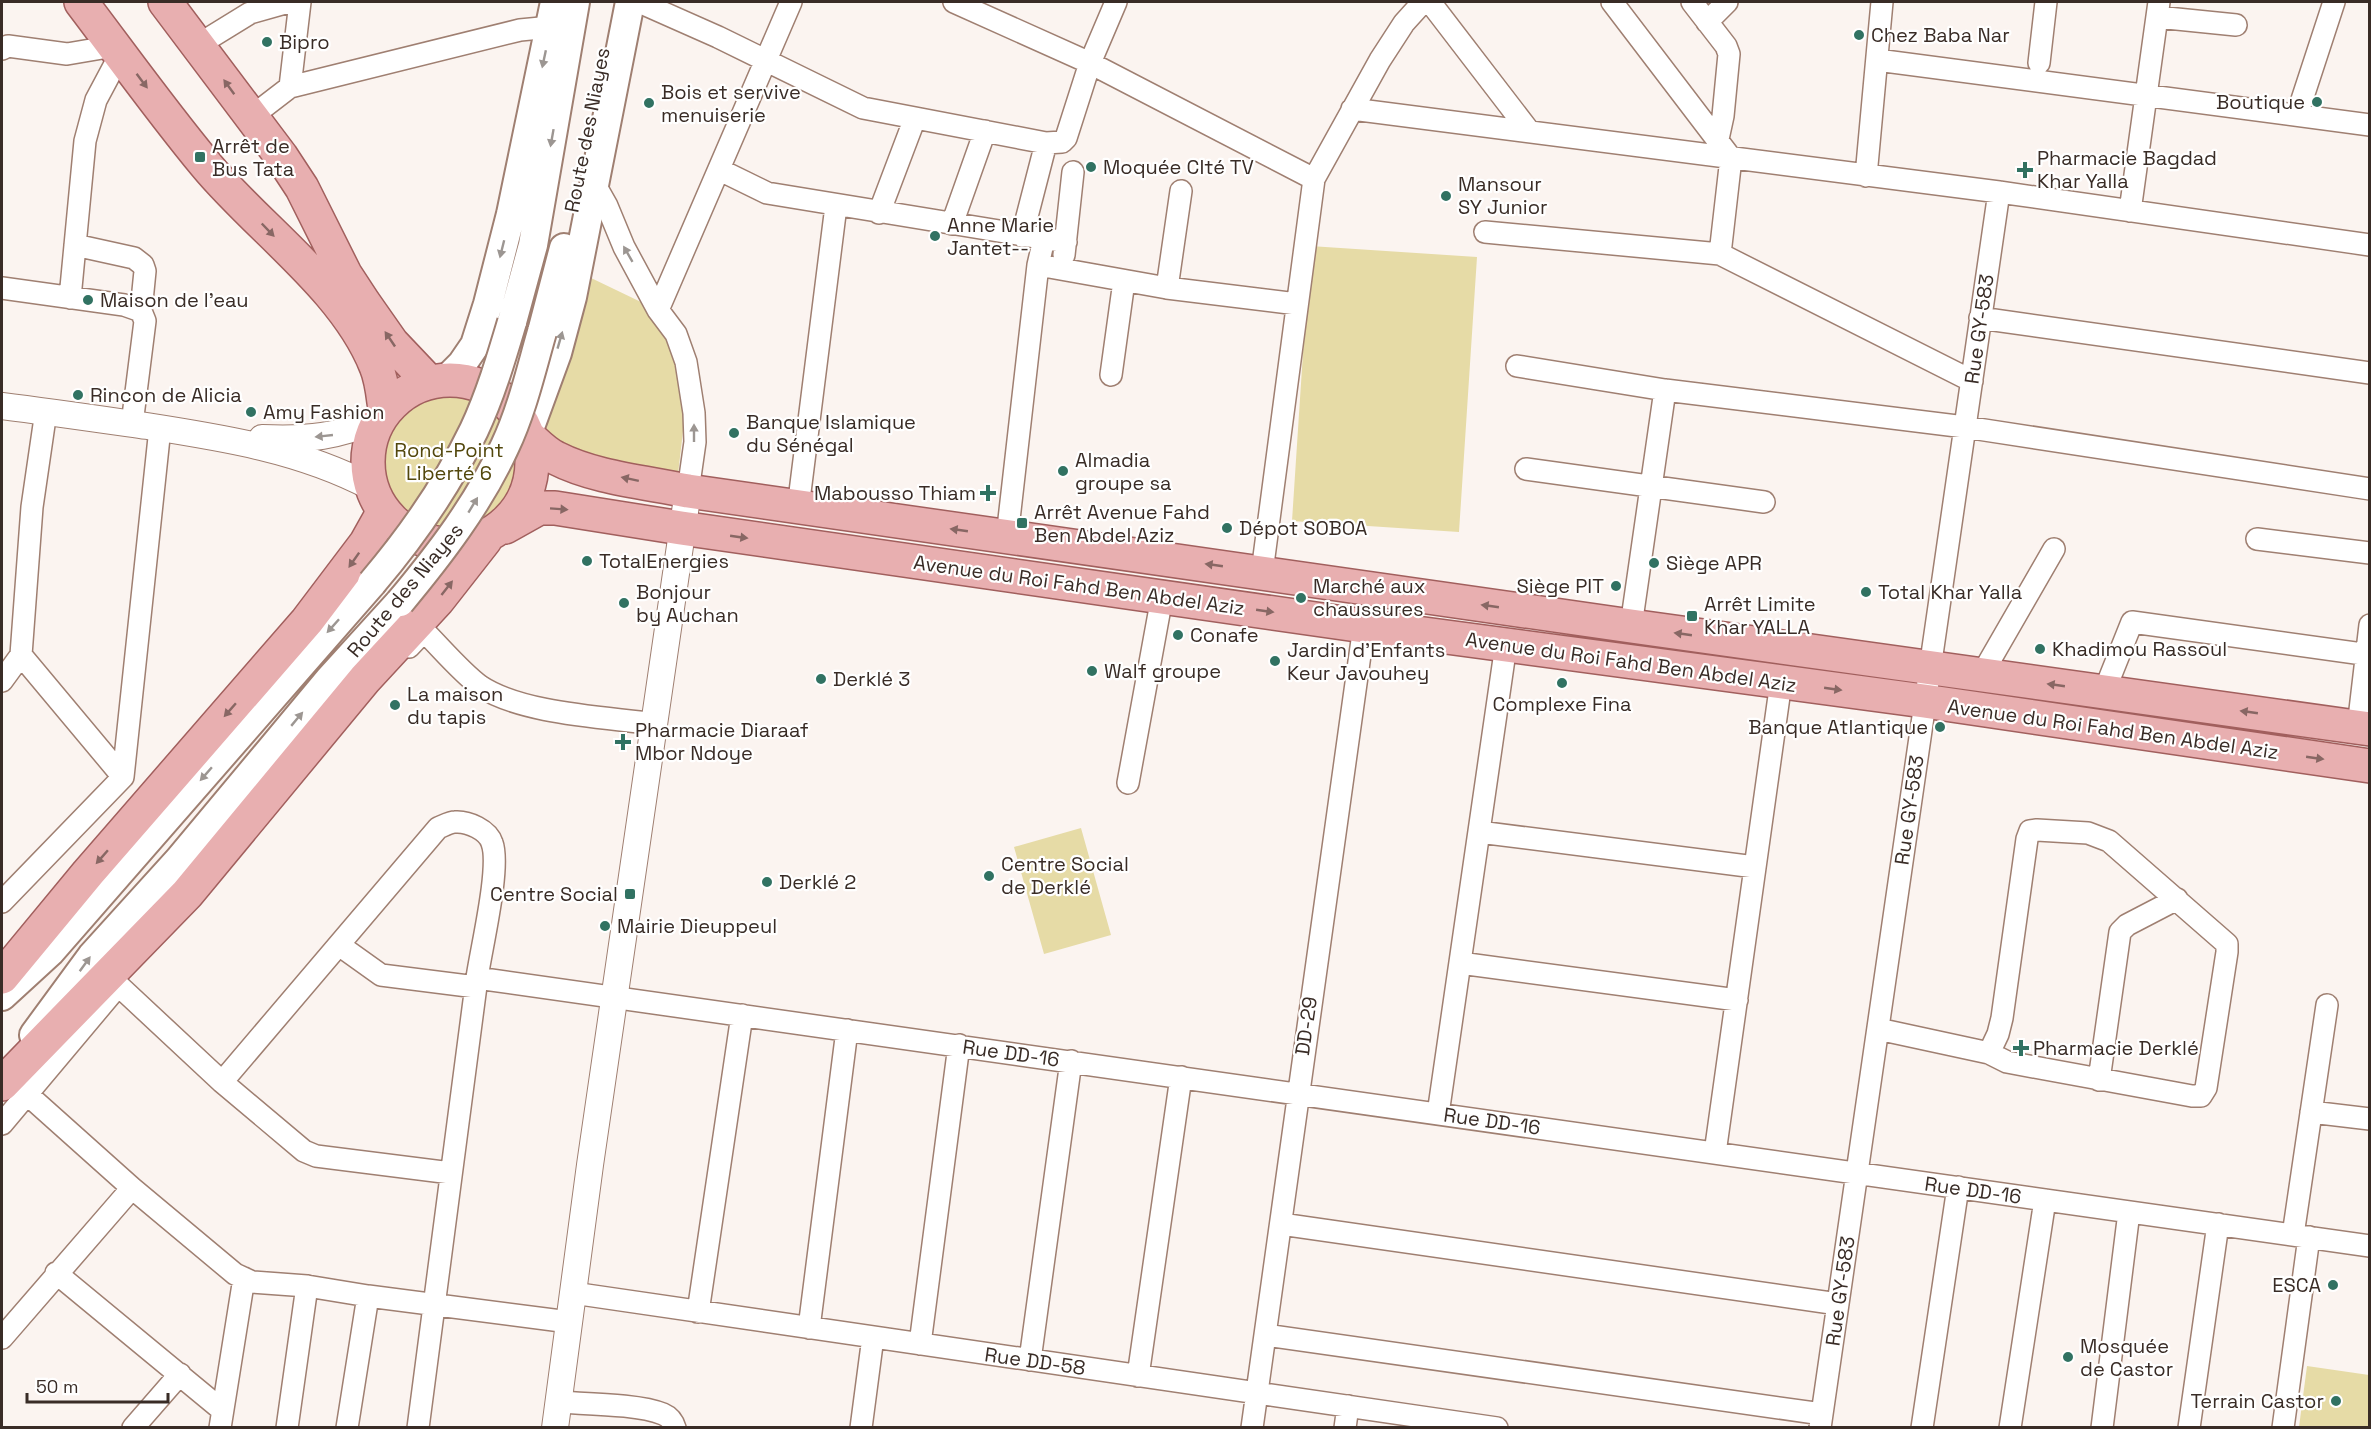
<svg xmlns="http://www.w3.org/2000/svg" width="2371" height="1429" font-family="'Space Grotesk',sans-serif">
<style>
.green{fill:#e6dba6}
.lines{fill:none;stroke-linecap:round;stroke-linejoin:round}
.minor-casing{stroke:#9f7f71;stroke-width:24}
.tertiary-casing{stroke:#9f7f71;stroke-width:28}
.secondary-casing{stroke:#9f7f71;stroke-width:32}
.primary-casing{stroke:#a15f5d;stroke-width:36}
.minor{stroke:#fff;stroke-width:21}
.tertiary{stroke:#fff;stroke-width:26}
.secondary{stroke:#fff;stroke-width:28}
.primary{stroke:#e8afb0;stroke-width:33}
.secondary-bridge-casing{stroke:#9f7f71;stroke-width:32;stroke-linecap:butt}
.secondary-bridge{stroke:#fff;stroke-width:28}
.oneway{fill:#9c9692}
.oneway2{fill:#886764}
.poi-dot{fill:#317262;stroke:#fff;stroke-width:2}
.labels{text-anchor:middle;dominant-baseline:central;stroke-width:4.5;stroke-linejoin:round;paint-order:stroke}
.poi-label{font-size:20px;fill:#392c26;stroke:#fff;text-anchor:start}
.street-label{font-size:20px;fill:#392c26;stroke:#fff}
.park-label{font-size:20px;fill:#52470c;stroke:#fff}
</style>
<rect width="100%" height="100%" fill="#fbf4f0"/>
<!-- green -->
<path class="green" d="M1310 246 1477 257 1459 532 1292 521Z
M589 277 641 302 660 318 672 331 685 414 678 474 591 461 558 446 546 428 543 411 565 374Z
M377 462a72 72 0 1 1 144 0a72 72 0 1 1-144 0Z
M1081 828 1111 935 1044 954 1014 847Z
M2307 1366 2369 1375V1427H2299Z"/>
<g class="lines">
<defs>
<path id="minor" d="M639 2 718 37 863 108 1046 143 1062 142 1066 138 1090 63 1116 2
M954 2 1090 63 1314 179
M1430 2 1529 131
M1612 2 1731 158 1720 254 1972 381
M1692 2 1726 46 1729 54 1723 116 1718 139
M2157 17 2236 25
M1707 22 1727 2
M198 45 250 13 289 2
M2 49 8 46 67 54 114 46
M1877 60 2370 125
M2039 63 2046 2
M290 87 300 2
M1352 109 1999 192 2370 245
M2297 115 2334 2
M251 117 290 87 520 30 551 27
M720 170 767 193 1066 242
M1866 176 1882 2
M594 183 607 206 624 247 658 310 676 334 686 362 694 413 695 442 688 491
M2130 211 2159 2
M879 213 915 118
M952 224 985 131
M1485 232 1720 254
M1022 236 1046 143
M75 245 134 258 143 265 145 271 141 311 145 321 132 424
M1064 255 1073 172
M1038 265 1167 288 1297 304
M2 288 124 305 141 311
M1167 288 1181 191
M70 298 85 141 96 100 121 53
M658 310 791 2
M1980 318 2370 373
M1517 366 1665 390 1965 427 2370 489
M1111 375 1124 281
M1526 469 1764 502
M798 508 836 206
M1007 537 1038 265 1044 239
M2257 539 2370 553
M1262 572 1314 179 1380 60 1404 23 1423 2
M1631 626 1665 390
M409 647 424 631C440 647 462 673 480 686 522 714 605 717 655 724
M1982 674 2054 549
M2 681 21 655 32 507 46 411
M2104 692 2132 622 2370 655
M2358 727 2370 625
M123 777 160 428
M1128 783 1162 597
M1479 832 1755 867
M2 902 123 777 21 655
M339 945 381 975 476 987
M1460 963 1737 1000
M477 978 2370 1246
M118 985 222 1082 304 1151 316 1156 451 1173
M1878 1029 1989 1053 2007 1062 2192 1096H2201L2206 1088 2227 952V944L2109 841 2088 833 2037 830 2030 831 2027 839 2002 1018 1998 1034 1989 1053
M2099 1080 2120 932 2127 925 2177 899
M222 1082 438 828C443 826 450 822 455 822 468 821 488 830 492 843 501 867 481 949 477 978 457 1128 438 1278 418 1428
M28 1095 132 1188 235 1274 252 1282 307 1286 368 1296 569 1322
M2311 1112 2370 1119
M1438 1114 1506 645
M2 1124 117 987
M1715 1153 1781 682
M1281 1224 1838 1304
M2293 1235 2327 1005
M56 1273 222 1410
M573 1293 1497 1428
M698 1312 742 1015
M809 1328 847 1030
M1265 1335 1822 1414
M2 1338 132 1188
M920 1344 959 1045
M1030 1360 1071 1061
M1138 1376 1181 1077
M558 1402C586 1404 639 1404 663 1414 670 1417 673 1421 675 1428
M133 1428 180 1374
M220 1428 244 1278
M287 1428 307 1286
M347 1428 368 1296
M861 1428 873 1337
M1252 1428 1364 626
M1345 1428 1348 1406
M1820 1428 1999 192
M1922 1428 1958 1187
M2010 1428 2045 1200
M2102 1428 2129 1212
M2189 1428 2218 1224
M2283 1428 2309 1237"/>
<path id="tertiary" d="M2 406C50 412 98 419 147 426 224 438 301 450 371 487
M262 438C308 440 338 437 380 418
M555 1428 590 1165 688 491"/>
<path id="secondary" d="M512 322 533 245 575 2
M542 332 564 248
M446 380 462 364 475 345 488 304 511 214 555 2
M527 435 557 353 572 297 630 2
M2 996 50 952 372 583
M34 1035 92 956 179 860 329 680 400 602"/>
<path id="primary" d="M81 2C122 56 162 112 206 165 258 228 345 288 376 366 382 380 383 395 385 410
M165 2 281 156 302 188 345 274 364 303 392 343 429 382
M368 462a82 82 0 1 1 164 0a82 82 0 1 1-164 0Z
M527 435C536 443 545 453 556 458 595 478 645 482 688 491L1631 626 2370 729
M505 527 539 508H555L681 528 1364 626 1924 701 2370 766
M2 977 88 873 307 621 366 543 380 518 382 509
M2 1084 187 894 365 679 438 600 485 540"/>
</defs>
<!-- minor casing -->
<use href="#minor" class="minor-casing"/>
<!-- tertiary casing -->
<use href="#tertiary" class="tertiary-casing"/>
<!-- secondary casing -->
<use href="#secondary" class="secondary-casing"/>
<!-- primary casing -->
<use href="#primary" class="primary-casing"/>
<!-- minor -->
<use href="#minor" class="minor"/>
<!-- tertiary -->
<use href="#tertiary" class="tertiary"/>
<!-- secondary -->
<use href="#secondary" class="secondary"/>
<!-- primary -->
<use href="#primary" class="primary"/>
<defs>
<path id="secondary-bridge" d="M372 583C412 536 447 486 474 430 490 396 501 359 512 322
M400 602C440 554 479 503 505 446 522 410 531 370 542 332"/>
</defs>
<!-- secondary-bridge casing -->
<use href="#secondary-bridge" class="secondary-bridge-casing"/>
<!-- secondary-bridge -->
<use href="#secondary-bridge" class="secondary-bridge"/>
</g>
<!-- one-way arrows -->
<defs><path id="oneway-solid" d="M-6-.8H1V-3.2L6.5 0L1 3.2V.8H-6Z" transform="scale(1.5)"/></defs>
<g class="oneway">
<use href="#oneway-solid" transform="translate(544 59) rotate(102)"/>
<use href="#oneway-solid" transform="translate(552 138) rotate(100)"/>
<use href="#oneway-solid" transform="translate(502 249) rotate(104)"/>
<use href="#oneway-solid" transform="translate(628 254) rotate(-120)"/>
<use href="#oneway-solid" transform="translate(560 340) rotate(-74)"/>
<use href="#oneway-solid" transform="translate(694 433) rotate(-90)"/>
<use href="#oneway-solid" transform="translate(324 436) rotate(174)"/>
<use href="#oneway-solid" transform="translate(473 505) rotate(-59)"/>
<use href="#oneway-solid" transform="translate(333 626) rotate(132)"/>
<use href="#oneway-solid" transform="translate(297 719) rotate(-50)"/>
<use href="#oneway-solid" transform="translate(206 774) rotate(131)"/>
<use href="#oneway-solid" transform="translate(85 964) rotate(-54)"/>
</g>
<g class="oneway2">
<use href="#oneway-solid" transform="translate(142 81) rotate(53)"/>
<use href="#oneway-solid" transform="translate(229 87) rotate(-126)"/>
<use href="#oneway-solid" transform="translate(268 230) rotate(46)"/>
<use href="#oneway-solid" transform="translate(390 339) rotate(-124)"/>
<use href="#oneway-solid" transform="translate(630 479) rotate(-168)"/>
<use href="#oneway-solid" transform="translate(559 509) rotate(4)"/>
<use href="#oneway-solid" transform="translate(959 530) rotate(-172)"/>
<use href="#oneway-solid" transform="translate(739 537) rotate(8)"/>
<use href="#oneway-solid" transform="translate(354 560) rotate(125)"/>
<use href="#oneway-solid" transform="translate(1214 565) rotate(-172)"/>
<use href="#oneway-solid" transform="translate(447 588) rotate(-52)"/>
<use href="#oneway-solid" transform="translate(1490 606) rotate(-172)"/>
<use href="#oneway-solid" transform="translate(1265 611) rotate(8)"/>
<use href="#oneway-solid" transform="translate(1683 634) rotate(-172)"/>
<use href="#oneway-solid" transform="translate(2056 685) rotate(-172)"/>
<use href="#oneway-solid" transform="translate(1833 689) rotate(8)"/>
<use href="#oneway-solid" transform="translate(230 710) rotate(131)"/>
<use href="#oneway-solid" transform="translate(2249 712) rotate(-172)"/>
<use href="#oneway-solid" transform="translate(2315 758) rotate(8)"/>
<use href="#oneway-solid" transform="translate(102 857) rotate(131)"/>
</g>
<!-- markers -->
<g class="poi-dot">
<circle cx="1859" cy="35" r="6"/>
<circle cx="267" cy="42" r="6"/>
<circle cx="2317" cy="102" r="6"/>
<circle cx="649" cy="103" r="6"/>
<rect x="194" y="151" width="12" height="12" rx="3"/>
<circle cx="1091" cy="167" r="6"/>
<path d="M2022 161h6v6h6v6h-6v6h-6v-6h-6v-6h6z"/>
<circle cx="1446" cy="196" r="6"/>
<circle cx="935" cy="236" r="6"/>
<circle cx="88" cy="300" r="6"/>
<circle cx="78" cy="395" r="6"/>
<circle cx="251" cy="412" r="6"/>
<circle cx="734" cy="433" r="6"/>
<circle cx="1063" cy="471" r="6"/>
<path d="M985 484h6v6h6v6h-6v6h-6v-6h-6v-6h6z"/>
<rect x="1016" y="517" width="12" height="12" rx="3"/>
<circle cx="1227" cy="528" r="6"/>
<circle cx="587" cy="561" r="6"/>
<circle cx="1654" cy="563" r="6"/>
<circle cx="1616" cy="586" r="6"/>
<circle cx="1866" cy="592" r="6"/>
<circle cx="1301" cy="598" r="6"/>
<circle cx="624" cy="603" r="6"/>
<rect x="1686" y="610" width="12" height="12" rx="3"/>
<circle cx="1178" cy="635" r="6"/>
<circle cx="2040" cy="649" r="6"/>
<circle cx="1275" cy="661" r="6"/>
<circle cx="1092" cy="671" r="6"/>
<circle cx="821" cy="679" r="6"/>
<circle cx="1562" cy="683" r="6"/>
<circle cx="395" cy="705" r="6"/>
<circle cx="1940" cy="727" r="6"/>
<path d="M620 733h6v6h6v6h-6v6h-6v-6h-6v-6h6z"/>
<circle cx="989" cy="876" r="6"/>
<circle cx="767" cy="882" r="6"/>
<rect x="624" y="888" width="12" height="12" rx="3"/>
<circle cx="605" cy="926" r="6"/>
<path d="M2018 1039h6v6h6v6h-6v6h-6v-6h-6v-6h6z"/>
<circle cx="2333" cy="1285" r="6"/>
<circle cx="2068" cy="1357" r="6"/>
<circle cx="2336" cy="1401" r="6"/>
</g>
<g class="labels">
<!-- poi labels -->
<g class="poi-label">
<text x="1871" y="35">Chez Baba Nar</text>
<text x="279" y="42">Bipro</text>
<text x="661" y="92">Bois et servive<tspan x="661" dy="23">menuiserie</tspan></text>
<text x="2305" y="102" text-anchor="end">Boutique</text>
<text x="212" y="146">Arrêt de<tspan x="212" dy="23">Bus Tata</tspan></text>
<text x="2037" y="158">Pharmacie Bagdad<tspan x="2037" dy="23">Khar Yalla</tspan></text>
<text x="1103" y="167">Moquée CIté TV</text>
<text x="1458" y="184">Mansour<tspan x="1458" dy="23">SY Junior</tspan></text>
<text x="947" y="225">Anne Marie<tspan x="947" dy="23">Jantet--</tspan></text>
<text x="100" y="300">Maison de l'eau</text>
<text x="90" y="395">Rincon de Alicia</text>
<text x="263" y="412">Amy Fashion</text>
<text x="746" y="422">Banque Islamique<tspan x="746" dy="23">du Sénégal</tspan></text>
<text x="1075" y="460">Almadia<tspan x="1075" dy="23">groupe sa</tspan></text>
<text x="976" y="493" text-anchor="end">Mabousso Thiam</text>
<text x="1034" y="512">Arrêt Avenue Fahd<tspan x="1034" dy="23">Ben Abdel Aziz</tspan></text>
<text x="1239" y="528">Dépot SOBOA</text>
<text x="599" y="561">TotalEnergies</text>
<text x="1666" y="563">Siège APR</text>
<text x="1313" y="586">Marché aux<tspan x="1313" dy="23">chaussures</tspan></text>
<text x="1604" y="586" text-anchor="end">Siège PIT</text>
<text x="636" y="592">Bonjour<tspan x="636" dy="23">by Auchan</tspan></text>
<text x="1878" y="592">Total Khar Yalla</text>
<text x="1704" y="604">Arrêt Limite<tspan x="1704" dy="23">Khar YALLA</tspan></text>
<text x="1190" y="635">Conafe</text>
<text x="2052" y="649">Khadimou Rassoul</text>
<text x="1287" y="650">Jardin d'Enfants<tspan x="1287" dy="23">Keur Javouhey</tspan></text>
<text x="1104" y="671">Walf groupe</text>
<text x="833" y="679">Derklé 3</text>
<text x="407" y="694">La maison<tspan x="407" dy="23">du tapis</tspan></text>
<text x="1562" y="704" text-anchor="middle">Complexe Fina</text>
<text x="1928" y="727" text-anchor="end">Banque Atlantique</text>
<text x="635" y="730">Pharmacie Diaraaf<tspan x="635" dy="23">Mbor Ndoye</tspan></text>
<text x="1001" y="864">Centre Social<tspan x="1001" dy="23">de Derklé</tspan></text>
<text x="779" y="882">Derklé 2</text>
<text x="618" y="894" text-anchor="end">Centre Social</text>
<text x="617" y="926">Mairie Dieuppeul</text>
<text x="2033" y="1048">Pharmacie Derklé</text>
<text x="2321" y="1285" text-anchor="end">ESCA</text>
<text x="2080" y="1346">Mosquée<tspan x="2080" dy="23">de Castor</tspan></text>
<text x="2324" y="1401" text-anchor="end">Terrain Castor</text>
</g>
<!-- street labels -->
<g class="street-label">
<text transform="translate(587 130) rotate(-79)">Route des Niayes</text>
<text transform="translate(1979 329) rotate(-82)">Rue GY-583</text>
<text transform="translate(1079 585) rotate(8)">Avenue du Roi Fahd Ben Abdel Aziz</text>
<text transform="translate(405 590) rotate(-50)">Route des Niayes</text>
<text transform="translate(1631 662) rotate(8)">Avenue du Roi Fahd Ben Abdel Aziz</text>
<text transform="translate(2113 729) rotate(8)">Avenue du Roi Fahd Ben Abdel Aziz</text>
<text transform="translate(1909 810) rotate(-82)">Rue GY-583</text>
<text transform="translate(1306 1026) rotate(-82)">DD-29</text>
<text transform="translate(1011 1053) rotate(8)">Rue DD-16</text>
<text transform="translate(1492 1121) rotate(8)">Rue DD-16</text>
<text transform="translate(1973 1190) rotate(8)">Rue DD-16</text>
<text transform="translate(1840 1291) rotate(-82)">Rue GY-583</text>
<text transform="translate(1035 1361) rotate(8)">Rue DD-58</text>
</g>
<!-- park labels -->
<g class="park-label">
<text x="449" y="450">Rond-Point<tspan x="449" dy="23">Liberté 6</tspan></text>
</g>
</g>
<!-- border -->
<rect width="2371" height="1429" fill="none" stroke="#392c26" stroke-width="6"/>
<!-- scale -->
<path d="M27 1393v9h141v-9" fill="none" stroke="#392c26" stroke-width="3"/>
<text x="36" y="1393" font-size="18" fill="#392c26" stroke="#ffffff" stroke-width="4.5" paint-order="stroke">50 m</text>
</svg>
